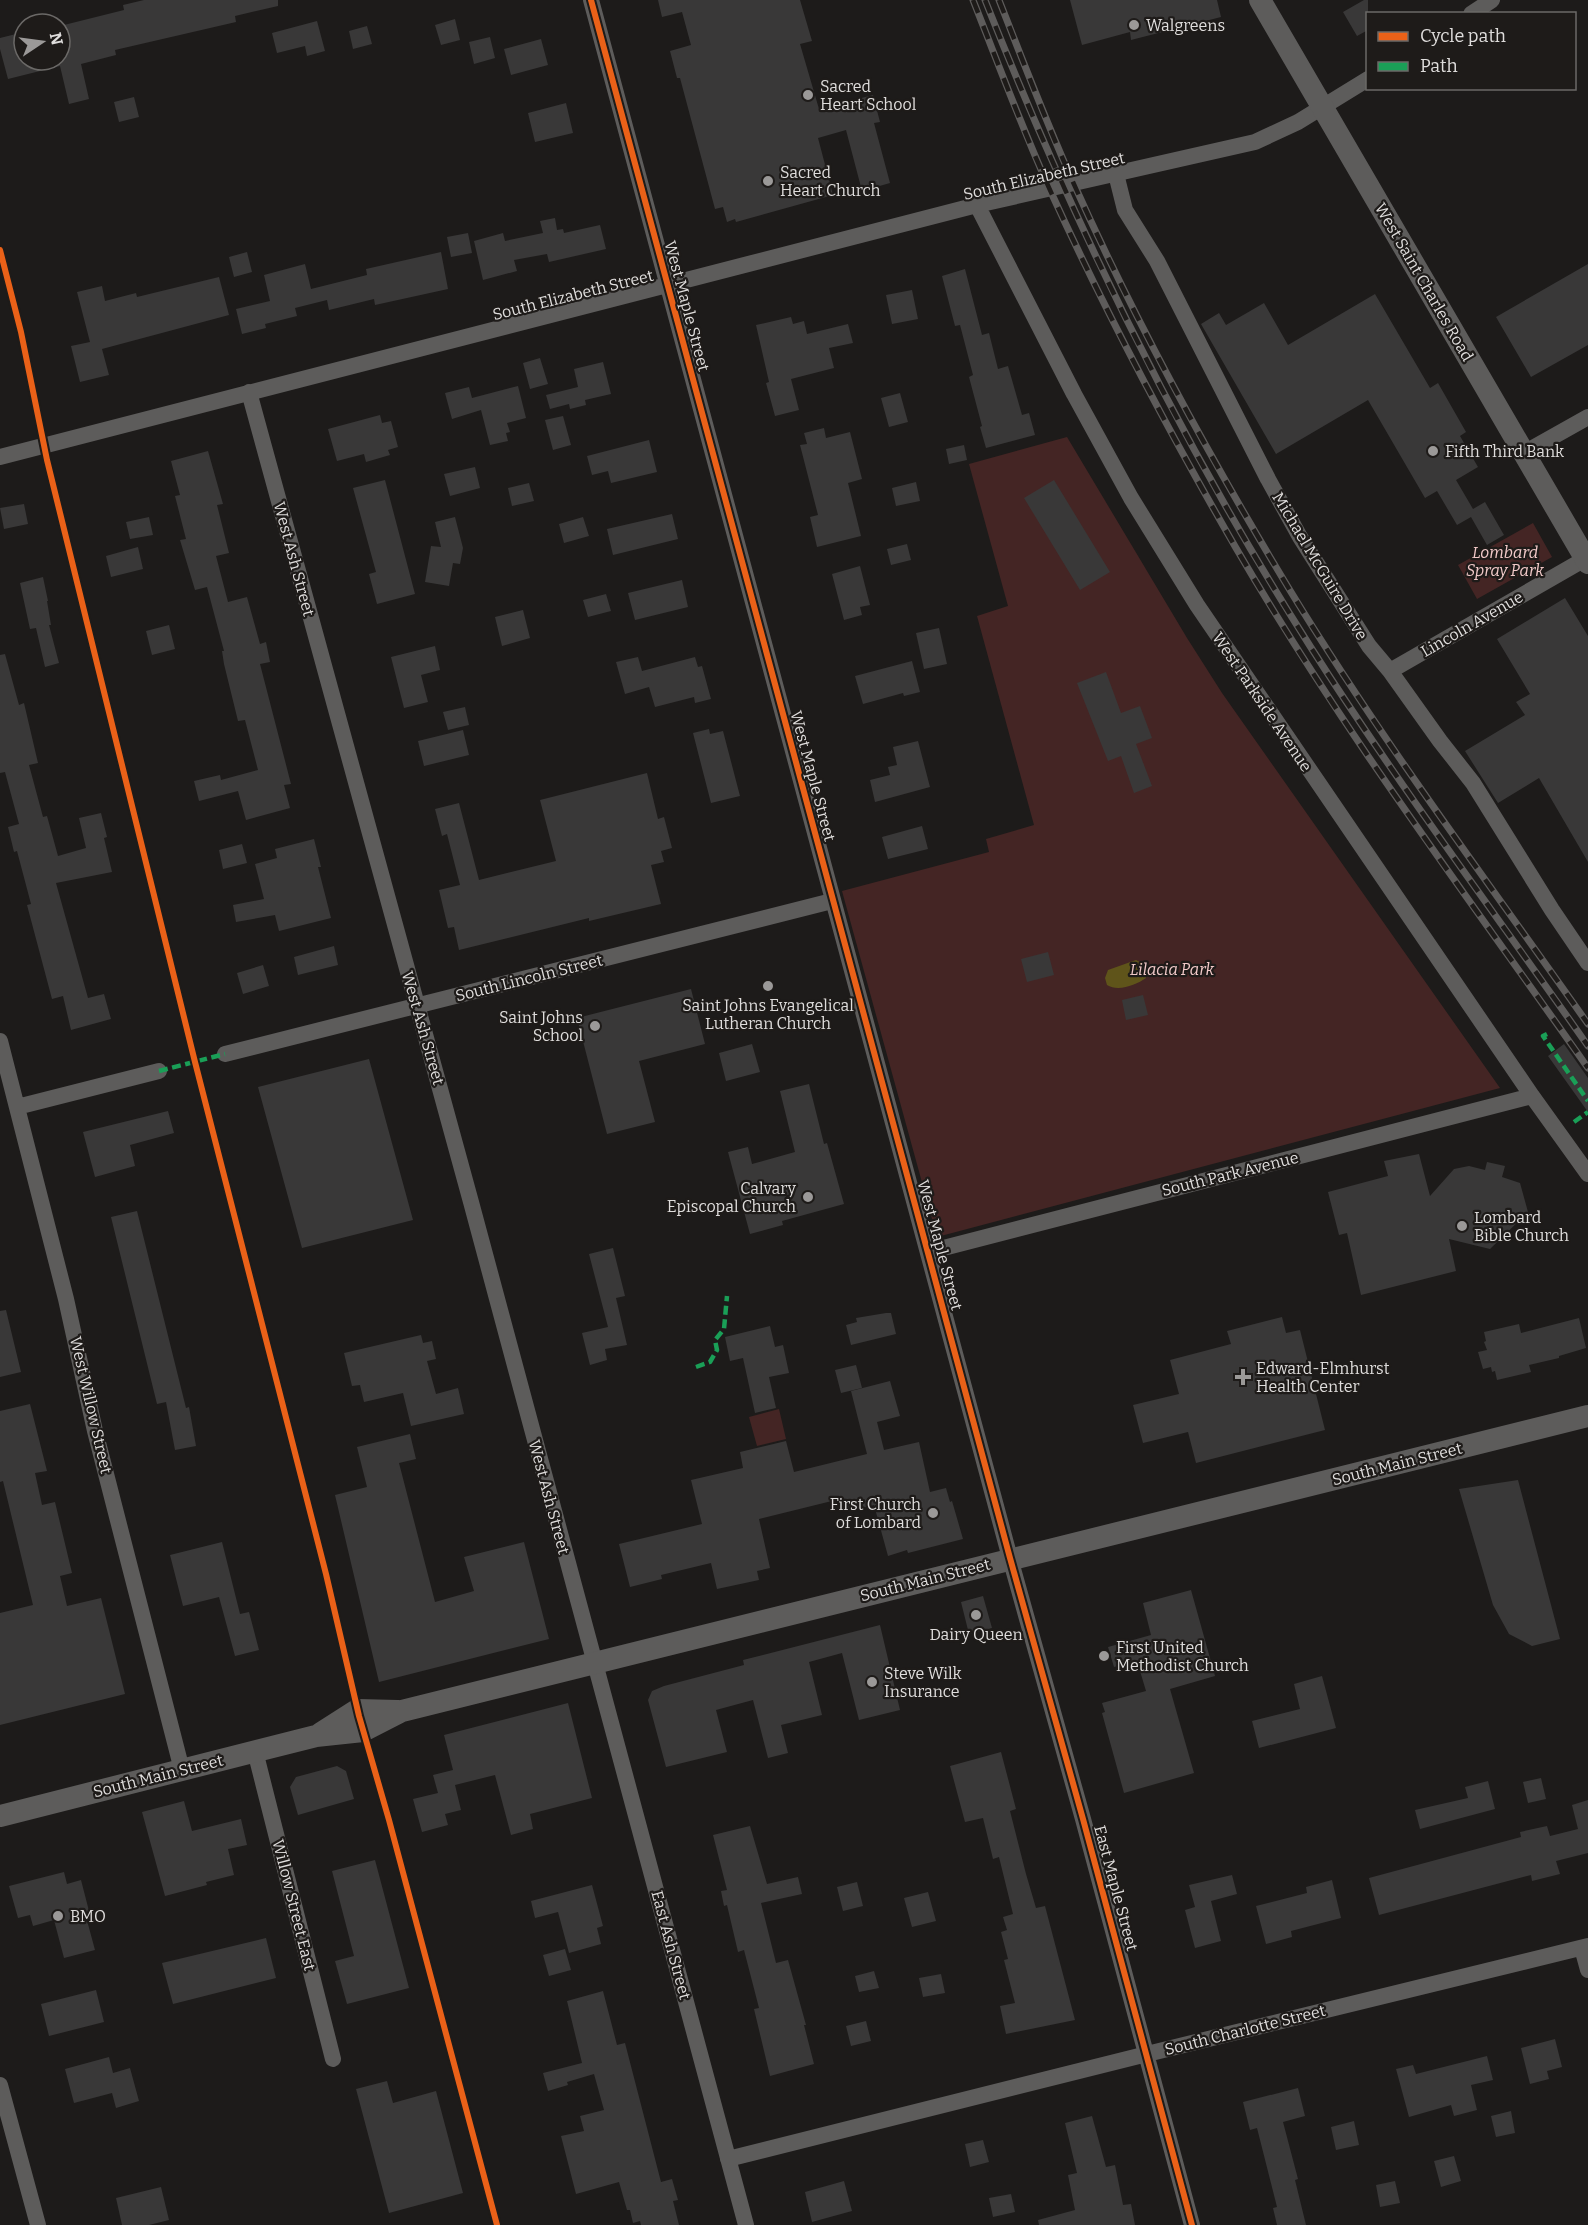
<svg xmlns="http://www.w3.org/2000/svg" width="1588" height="2225" font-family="Bitter,serif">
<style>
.green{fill:#442524}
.water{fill:#5f541a}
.building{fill:#393838}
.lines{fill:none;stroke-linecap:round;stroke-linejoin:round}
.minor{stroke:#5d5c5b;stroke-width:16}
.secondary{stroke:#5d5c5b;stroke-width:22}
.rail-casing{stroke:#5e5c5b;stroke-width:7}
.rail{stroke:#1e1b19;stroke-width:4.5;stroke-dasharray:14;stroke-linecap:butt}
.quiet{stroke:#1a9f57;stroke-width:4.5;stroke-dasharray:9 4.5;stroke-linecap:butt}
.cycleway-casing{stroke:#1e1b19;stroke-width:10}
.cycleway{stroke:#ea6118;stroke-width:6}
.poi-dot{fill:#9b9998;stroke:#1e1b19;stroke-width:2}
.labels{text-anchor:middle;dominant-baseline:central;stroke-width:4.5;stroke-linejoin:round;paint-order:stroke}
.poi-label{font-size:16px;fill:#dfdddc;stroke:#1e1b19;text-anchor:start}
.street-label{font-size:16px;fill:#dfdddc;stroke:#1e1b19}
.park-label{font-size:16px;font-style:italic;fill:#f2cac9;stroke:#1e1b19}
</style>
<rect width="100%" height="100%" fill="#1d1b1a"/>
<!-- green -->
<path class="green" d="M1067 437 1187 638 1222 693 1500 1088 937 1237 842 891 989 852 986 839 1034 825 977 616 1008 606 969 464Z
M1533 523 1552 557 1477 599 1458 565Z
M779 1409 786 1439 757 1446 749 1417Z"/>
<!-- water -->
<path class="water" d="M1136 960 1145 965 1147 971 1146 978C1136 985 1118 992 1107 985L1105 978 1108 970Z"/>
<!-- building -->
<path class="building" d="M144 0H278V6L235 16 236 22 115 50 116 55 81 64 89 99 69 104 60 66 8 79 0 49V38L24 32V60H59L60 64V26L124 10 123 5Z
M658 0H800L812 41 800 44 819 109 873 95 880 122 874 123 890 183 862 191 846 130 818 138 833 195 736 222 735 219 727 222 723 207 715 209 680 78H677L670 51 691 45 682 12 662 17Z
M1070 0H1217L1221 17 1131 40 1130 32 1082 45Z
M1364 0H1368V30L1357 36 1343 12Z
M455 19 460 40 441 45 435 25Z
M317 21 325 51 307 56 305 46 277 53 272 33Z
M367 26 372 44 353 49 349 31Z
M490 37 495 58 474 64 469 42Z
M541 39 548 65 511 75 504 49Z
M134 97 139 117 119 122 114 102Z
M566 103 573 133 535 142 528 113Z
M555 218 557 230 563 229 564 233 600 225 606 249 549 262 547 254 514 260 517 271 483 280 474 241 503 233 505 241 543 233 540 221Z
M468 233 472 253 451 257 447 237Z
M247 252 252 272 234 277 229 257Z
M441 252 448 289 375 305 374 299 329 310 327 300 295 308 297 316 265 324 266 328 242 334 236 309 270 301 264 275 305 264 311 289 367 275 366 269Z
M1588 264V345L1531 377 1496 317Z
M965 269 982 335 989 333 998 369 1008 366 1022 415 1029 413 1035 435 986 448 980 427 982 426 969 377 973 375 960 325 955 326 942 276Z
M219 277 229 315 102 349 109 375 80 382 71 346 90 342 77 292 102 286 105 301 136 293 137 297Z
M912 290 918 319 892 324 886 295Z
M1375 294 1430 388 1438 383 1466 432 1460 436 1478 467 1456 480 1473 509 1485 502 1504 535 1487 545 1471 517 1457 525 1437 491 1425 498 1368 400 1276 454 1201 324 1219 313 1226 325 1264 303 1288 345Z
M791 317 793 324 804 321 807 334 848 324 853 343 829 348 834 368 791 379 799 410 775 416 766 383 769 382 756 325Z
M540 358 548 384 530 389 523 363Z
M603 362 611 394 585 400 586 405 570 409 569 404 550 409 546 395 578 387 574 369Z
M518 386 526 418 507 423 510 432 506 433 508 441 490 445 481 410 452 419 445 393 469 387 472 398Z
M900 393 908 422 889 427 881 398Z
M380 415 382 423 391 421 398 447 388 450 390 455 366 462 364 454 337 461 328 429Z
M563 416 571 445 553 450 545 420Z
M824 428 826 438 850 432 862 479 848 483 861 536 817 547 810 517 818 515 800 445 807 444 804 433Z
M649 440 657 472 611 483 608 471 592 475 587 456Z
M964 445 967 460 949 464 946 449Z
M208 451 223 504 217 505 229 553 216 556 228 602 247 597 260 644 266 642 270 662 260 664 291 784 284 785 290 808 246 820 238 791 199 801 194 781 220 775 221 780 258 770 245 720 238 721 224 664 222 651H224L207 587 195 590 180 540 186 539 175 496 180 495 171 461Z
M475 467 480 488 450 496 444 474Z
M385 480 415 594 377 604 369 574 376 572 353 488Z
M1054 480 1110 572 1080 590 1024 498Z
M916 482 920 501 896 506 892 488Z
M529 483 534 501 512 506 508 488Z
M24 504 28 524 4 529 0 508Z
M672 514 678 539 613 555 607 529Z
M149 517 153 535 130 539 126 522Z
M455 517 463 548 460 564 453 563 449 586 425 582 431 546 441 547 435 522Z
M583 517 589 536 564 543 559 524Z
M907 544 911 560 891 565 887 549Z
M138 547 143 569 111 577 106 556Z
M860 566 870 605 860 607 862 615 844 620 832 574Z
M43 577 48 601H47L51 625H49L59 663 45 667 36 628 30 629 20 583Z
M682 580 688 607 635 620 628 593Z
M606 594 611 611 588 617 583 600Z
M1565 598 1588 636V862L1539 778 1498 803 1465 751 1525 715 1516 702 1530 694 1497 639Z
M523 610 530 638 502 646 495 617Z
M169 625 175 649 152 655 146 631Z
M939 628 947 664 924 669 916 633Z
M435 646 440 670 421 675 428 702 404 708 391 657Z
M5 654 19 705 24 703 38 763 29 765 43 817 47 816 58 856 86 848 79 818 101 813 107 837 104 838 112 872 56 883 88 998 104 994 111 1019 71 1030 63 996 52 999 27 905 31 904 17 851 14 852 8 827 19 824 5 772 0 773V655Z
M638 657 642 671 695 657 698 667 702 666 711 699 695 703 694 697 655 707 649 687 625 694 616 662Z
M912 661 920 692 904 696 903 693 863 704 855 676Z
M1106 672 1121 713 1140 706 1152 738 1136 744 1152 786 1134 793 1121 756 1108 761 1077 683Z
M465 707 469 725 448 730 443 712Z
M709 729 710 734 723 731 740 796 711 803 693 733Z
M463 730 469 755 424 766 418 741Z
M918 741 930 787 875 802 870 780 890 775 888 767 897 765 893 747Z
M647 773 658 819 664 817 672 848 661 851 664 862 651 865 661 904 589 921V918L459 950 454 927 448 928 439 890 460 885 447 834 442 836 435 809 459 803 479 880 556 861 540 800Z
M922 826 928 849 888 859 882 837Z
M314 839 321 867H318L331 918 279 931 275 915 236 922 233 905 264 899 255 864 277 858 275 849Z
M242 844 247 863 223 869 219 850Z
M334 946 338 965 298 975 294 957Z
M1048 952 1054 975 1027 982 1021 959Z
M263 965 269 986 243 994 237 973Z
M691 989 705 1044 639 1061 655 1122 607 1134 577 1018Z
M1143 995 1148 1015 1126 1020 1122 1000Z
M752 1044 760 1072 726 1081 719 1053Z
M1564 1044 1588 1078V1112L1548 1056Z
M369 1059 413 1220 302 1248 258 1087Z
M809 1084 824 1144 827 1143 844 1204 782 1221 783 1225 750 1234 728 1152 748 1147 752 1164 795 1152 780 1091Z
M168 1111 174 1133 130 1145 135 1166 95 1177 83 1132Z
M1419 1154 1430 1196 1454 1169 1469 1166 1485 1170 1487 1162 1505 1166 1502 1177 1520 1183 1528 1212 1490 1249 1449 1239 1456 1271 1361 1295 1347 1233 1339 1235 1328 1192 1388 1176 1384 1161Z
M137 1211 186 1408 189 1407 196 1446 175 1450 166 1402 157 1404 111 1217Z
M613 1248 625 1296 616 1298 627 1345 605 1349 607 1360 590 1365 582 1333 608 1327 589 1254Z
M6 1310 21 1372 0 1377V1311Z
M886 1313H891L896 1334 851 1345 846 1325 857 1322 856 1318Z
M1282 1317 1286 1333 1300 1330 1325 1430 1196 1463 1188 1432 1143 1443 1133 1405 1179 1394 1170 1360 1231 1344 1227 1331Z
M1579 1318 1586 1348 1559 1356V1358L1529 1365 1531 1372 1497 1380 1495 1371 1492 1372 1491 1367 1483 1369 1478 1352 1487 1350 1484 1342 1486 1341 1484 1332 1519 1324 1521 1333Z
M770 1326 775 1347 783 1345 789 1373 769 1377 776 1408 755 1413 743 1358 730 1361 725 1337Z
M421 1335 423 1343 432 1341 436 1359 427 1361 436 1394 458 1388 464 1414 411 1426 403 1393 364 1402 360 1385 352 1386 344 1353Z
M856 1365 862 1388 841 1393 835 1370Z
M890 1381 900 1416 877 1422 884 1450 919 1442 930 1492 946 1488 950 1502 952 1501 963 1539 908 1553 907 1550 888 1556 874 1505 847 1512 844 1498 759 1519 770 1568 757 1571 759 1580 717 1589 711 1563 661 1575 662 1579 630 1587 619 1544 702 1524 691 1480 743 1468 740 1452 786 1441 794 1472 867 1454 851 1391Z
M30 1404 47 1471 35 1473 42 1505 55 1502 72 1573 60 1576 67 1606 101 1598 125 1694 0 1725V1613L33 1605 3 1481 0 1482V1411Z
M410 1434 416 1459 399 1463 435 1602 474 1591 464 1557 524 1542 549 1639 379 1682 335 1495 367 1487 357 1447Z
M1518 1480 1560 1639 1532 1646 1509 1634 1493 1605 1459 1489Z
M222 1542 240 1614 249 1612 259 1650 235 1656 219 1597 183 1606 170 1555Z
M1191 1590 1215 1676 1170 1689 1194 1773 1124 1793 1102 1713 1105 1712 1102 1703 1146 1691 1137 1661 1114 1667 1108 1647 1151 1635 1143 1603Z
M983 1596 992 1628 969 1634 961 1602Z
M880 1625 900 1710 859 1720 842 1653 809 1662 822 1715 781 1725 788 1753 768 1758 753 1700 716 1710 727 1752 666 1767 648 1700 652 1691 664 1686 744 1665 743 1660Z
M1322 1676 1336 1728 1259 1748 1252 1721 1300 1709 1294 1684Z
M568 1703 592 1798 530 1814 533 1829 511 1835 495 1775 455 1785 461 1810 445 1814 448 1825 422 1832 413 1799 438 1793 433 1775 453 1770 444 1735Z
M1001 1752 1016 1809 1010 1811 1026 1874 1036 1908 1045 1906 1075 2020 1006 2034 1000 2006 1015 2003 1004 1960 1008 1959 1001 1932 1007 1930 1003 1917 1013 1914 999 1857 993 1859 983 1818 965 1822 950 1766Z
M337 1766 346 1771 354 1799 298 1815 290 1787 296 1777Z
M1541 1778 1546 1799 1528 1803 1523 1782Z
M1488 1781 1495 1809 1420 1829 1415 1810 1468 1798 1465 1787Z
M1588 1800V1853L1556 1861 1560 1874 1532 1881 1531 1875 1379 1915 1369 1878 1521 1837 1520 1832 1547 1826 1550 1836 1578 1829 1572 1805Z
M184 1801 192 1831 241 1819 247 1845 228 1849 234 1875 206 1882 207 1885 165 1896 142 1812Z
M750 1826 767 1884 798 1877 802 1894 761 1903 776 1963 788 1960 806 2025H804L814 2064 770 2076 754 2009 759 2008 744 1950 738 1952 727 1905 724 1906 721 1891 727 1890 713 1835Z
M375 1860 409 1988 347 2004 335 1961 354 1956 332 1871Z
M64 1872 67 1884 81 1880 89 1911 85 1913 95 1950 64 1958 54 1920 33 1926 30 1915 18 1918 9 1886Z
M1232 1875 1237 1894 1211 1901 1221 1941 1195 1948 1185 1910 1195 1907 1189 1885Z
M1332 1880 1341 1918 1291 1931 1292 1937 1266 1944 1256 1906 1307 1893 1306 1887Z
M857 1882 863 1906 843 1911 837 1887Z
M592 1885 603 1926 597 1928 601 1944 569 1953 558 1912 535 1918 531 1901Z
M928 1892 936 1921 912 1927 904 1898Z
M266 1938 276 1978 173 2004 162 1963Z
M565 1949 571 1970 549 1976 543 1955Z
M874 1971 879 1988 859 1992 855 1976Z
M941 1974 945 1993 923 1997 919 1978Z
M96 1990 104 2022 49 2036 41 2004Z
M603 1991 617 2045 625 2043 661 2182 672 2179 678 2200 673 2201 679 2225H641L640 2221 633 2223 630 2210H627L619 2182 576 2194 561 2136 584 2131 580 2116 604 2110 594 2074 567 2082 568 2085 548 2091 543 2073 582 2063 567 2001Z
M866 2021 871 2041 851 2046 846 2026Z
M1555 2039 1562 2067 1547 2071 1549 2079 1530 2084 1521 2048Z
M1487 2056 1493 2080 1471 2085 1477 2110 1454 2116 1451 2105 1409 2117 1396 2069 1413 2065 1416 2074Z
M109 2057 113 2073 130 2068 139 2101 116 2108 112 2093 74 2103 65 2069Z
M387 2081 393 2103 436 2091 463 2193 389 2213 356 2089Z
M1298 2088 1305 2116 1283 2122 1298 2179 1295 2180 1306 2225H1277L1273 2208 1277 2207 1257 2128 1250 2130 1243 2102Z
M1511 2111 1515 2133 1496 2137 1491 2116Z
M1092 2116 1106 2167 1115 2165 1123 2205 1131 2204 1135 2225H1039L1038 2220 1075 2210 1068 2175 1077 2173 1065 2123Z
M1354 2121 1359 2145 1336 2150 1331 2127Z
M983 2140 989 2162 970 2167 965 2144Z
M1454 2156 1461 2181 1441 2187 1434 2161Z
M844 2181 852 2211 812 2222 805 2192Z
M1395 2181 1400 2203 1380 2207 1376 2185Z
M161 2187 169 2220 149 2225H122L116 2198Z
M1011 2194 1015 2212 993 2217 989 2198Z"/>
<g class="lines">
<!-- minor -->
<path class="minor" d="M591 0 1010 1558 1083 1819 1192 2225
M1471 14 1492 0
M1116 174 1125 210 1157 261 1268 479 1300 537 1369 646 1390 671 1440 741 1473 783 1552 910 1588 963
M977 205 1074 394 1131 498 1197 605 1532 1096 1588 1174
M249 392 471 1202 746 2225
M1524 453 1588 417
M0 457 977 205 1255 142 1298 122 1368 79
M1390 671 1585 559
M0 1041 66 1299 95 1431 182 1770
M225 1054 832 901
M17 1107 159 1071
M928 1252 1532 1096
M255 1751 333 2059
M1582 1948 1588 1970
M0 2085 38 2225
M728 2159 1147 2054 1588 1946"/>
<!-- secondary -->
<path class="secondary" d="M1260 0 1588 563
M321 1733 357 1710 398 1711
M0 1816 316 1736 363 1731 402 1711 1588 1416"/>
<defs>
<path id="rail" d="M973 0C998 63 1022 128 1050 190 1106 313 1169 432 1236 548 1341 729 1468 897 1588 1068
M985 0C1074 225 1180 442 1310 646 1397 783 1495 913 1588 1046
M999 0C1023 61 1046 122 1073 182 1136 323 1211 460 1291 592 1382 741 1488 882 1588 1024"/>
</defs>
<!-- rail casing -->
<use href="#rail" class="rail-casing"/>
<!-- rail -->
<use href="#rail" class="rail"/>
<!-- quiet -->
<path class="quiet" d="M1547 1034 1543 1036 1588 1101
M159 1071 225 1054
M1574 1122 1588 1112
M696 1367 710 1362 717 1350 715 1340 724 1329 727 1296"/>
<defs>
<path id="cycleway" d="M591 0 1010 1558 1083 1819 1192 2225
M0 250 21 332 47 460 195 1062 326 1574 359 1716 389 1820 497 2225"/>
</defs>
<!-- cycleway casing -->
<use href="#cycleway" class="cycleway-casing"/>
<!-- cycleway -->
<use href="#cycleway" class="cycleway"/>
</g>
<!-- markers -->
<g class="poi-dot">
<circle cx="1134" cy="25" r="6"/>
<circle cx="808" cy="95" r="6"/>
<circle cx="768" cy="181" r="6"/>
<circle cx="1433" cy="451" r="6"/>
<circle cx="768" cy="986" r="6"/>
<circle cx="595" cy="1026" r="6"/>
<circle cx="808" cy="1197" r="6"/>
<circle cx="1462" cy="1226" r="6"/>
<path d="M1240 1368h6v6h6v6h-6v6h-6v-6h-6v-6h6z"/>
<circle cx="933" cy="1513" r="6"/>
<circle cx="976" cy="1615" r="6"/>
<circle cx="1104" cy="1656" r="6"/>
<circle cx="872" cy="1682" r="6"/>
<circle cx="58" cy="1916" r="6"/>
</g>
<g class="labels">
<!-- poi labels -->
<g class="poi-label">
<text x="1146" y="25">Walgreens</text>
<text x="820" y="86">Sacred<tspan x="820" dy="18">Heart School</tspan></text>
<text x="780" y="172">Sacred<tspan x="780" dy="18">Heart Church</tspan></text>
<text x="1445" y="451">Fifth Third Bank</text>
<text x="768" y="1005" text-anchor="middle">Saint Johns Evangelical<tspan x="768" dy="18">Lutheran Church</tspan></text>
<text x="583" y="1017" text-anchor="end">Saint Johns<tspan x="583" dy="18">School</tspan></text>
<text x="796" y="1188" text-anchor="end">Calvary<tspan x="796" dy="18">Episcopal Church</tspan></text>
<text x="1474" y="1217">Lombard<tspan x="1474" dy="18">Bible Church</tspan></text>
<text x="1256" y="1368">Edward-Elmhurst<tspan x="1256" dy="18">Health Center</tspan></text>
<text x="921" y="1504" text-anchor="end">First Church<tspan x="921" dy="18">of Lombard</tspan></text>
<text x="976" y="1634" text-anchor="middle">Dairy Queen</text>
<text x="1116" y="1647">First United<tspan x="1116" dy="18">Methodist Church</tspan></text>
<text x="884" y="1673">Steve Wilk<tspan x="884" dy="18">Insurance</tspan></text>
<text x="70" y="1916">BMO</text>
</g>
<!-- street labels -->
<g class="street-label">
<text transform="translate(1044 176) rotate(-13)">South Elizabeth Street</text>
<text transform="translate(1424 282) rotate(60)">West Saint Charles Road</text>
<text transform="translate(573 295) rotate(-14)">South Elizabeth Street</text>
<text transform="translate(687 306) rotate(75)">West Maple Street</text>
<text transform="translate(294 559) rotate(75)">West Ash Street</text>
<text transform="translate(1320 566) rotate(59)">Michael McGuire Drive</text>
<text transform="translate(1472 624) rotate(-30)">Lincoln Avenue</text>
<text transform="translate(1262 702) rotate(56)">West Parkside Avenue</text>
<text transform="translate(813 776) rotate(75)">West Maple Street</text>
<text transform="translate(529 978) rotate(-14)">South Lincoln Street</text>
<text transform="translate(423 1028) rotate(74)">West Ash Street</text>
<text transform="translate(1230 1174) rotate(-14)">South Park Avenue</text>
<text transform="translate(940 1245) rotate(75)">West Maple Street</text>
<text transform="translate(91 1405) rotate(77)">West Willow Street</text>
<text transform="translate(1397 1464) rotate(-14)">South Main Street</text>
<text transform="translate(549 1497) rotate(75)">West Ash Street</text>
<text transform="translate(925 1580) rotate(-14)">South Main Street</text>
<text transform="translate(158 1776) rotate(-14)">South Main Street</text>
<text transform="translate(1116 1888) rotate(75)">East Maple Street</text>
<text transform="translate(294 1905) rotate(76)">Willow Street East</text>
<text transform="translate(671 1945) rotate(75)">East Ash Street</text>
<text transform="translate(1245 2030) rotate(-14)">South Charlotte Street</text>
</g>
<!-- park labels -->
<g class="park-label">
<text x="1505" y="552">Lombard<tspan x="1505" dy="18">Spray Park</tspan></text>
<text x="1172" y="969">Lilacia Park</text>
</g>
</g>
<!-- legend -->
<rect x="1366" y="12" width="210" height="78" fill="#1e1b19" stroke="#6b6967" stroke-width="1.5"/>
<rect x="1378" y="32" width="30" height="9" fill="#ea6118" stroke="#6b6967" stroke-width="1.5"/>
<text x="1420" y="42" font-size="18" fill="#dfdddc">Cycle path</text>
<rect x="1378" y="62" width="30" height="9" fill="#1a9f57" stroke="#6b6967" stroke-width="1.5"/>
<text x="1420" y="72" font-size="18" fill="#dfdddc">Path</text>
<!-- north arrow -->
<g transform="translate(42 42) rotate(77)"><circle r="28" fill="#1e1b19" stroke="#6b6967" stroke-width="1.5"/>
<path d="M0-4.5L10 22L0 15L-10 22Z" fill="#9b9998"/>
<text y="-9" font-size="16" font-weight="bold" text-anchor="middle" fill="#dfdddc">N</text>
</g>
</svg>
